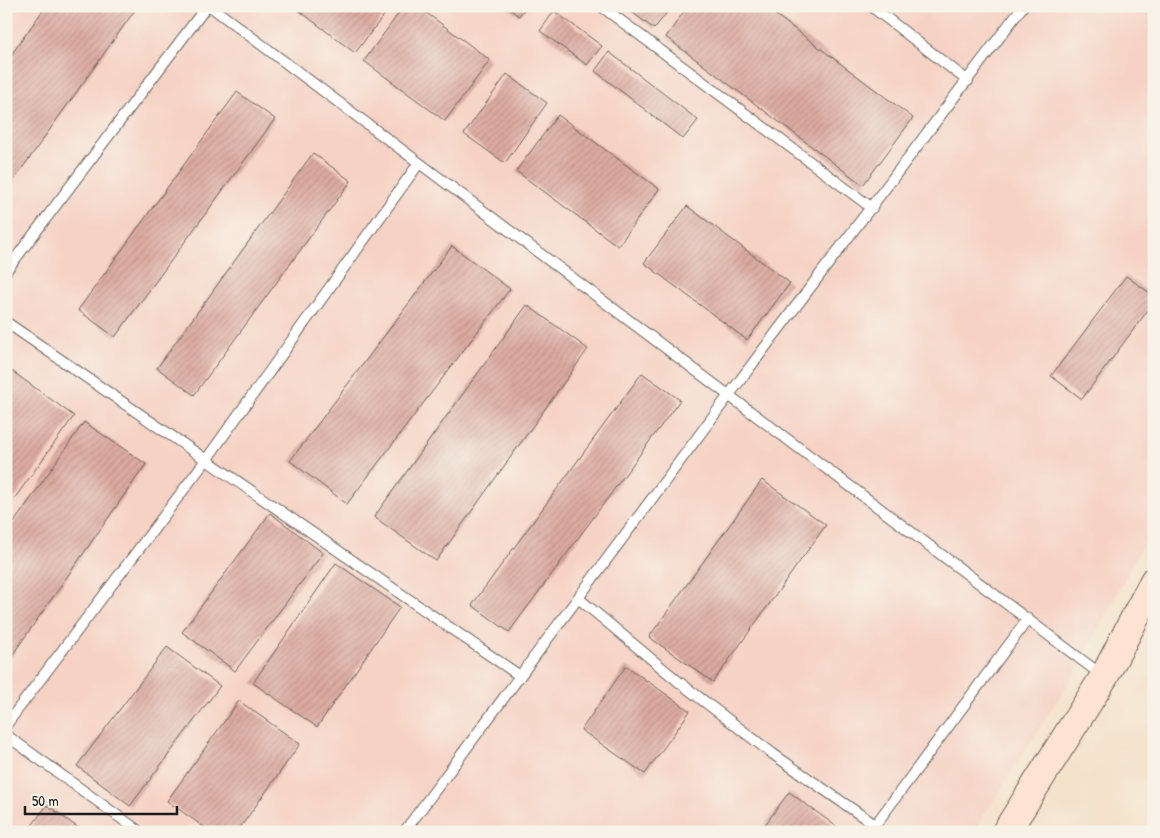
<svg xmlns="http://www.w3.org/2000/svg" width="1160" height="838" font-family="'Patrick Hand',sans-serif">
<style>
.built{fill:#f6d2c4}
.building{fill:url(#building-hatch)}
.lines{fill:none;stroke-linecap:round;stroke-linejoin:round}
.lane-casing{stroke:#686159;stroke-width:12}
.secondary-casing{stroke:#686159;stroke-width:30}
.lane{stroke:#fff;stroke-width:10}
.secondary{stroke:#fee3d2;stroke-width:28}
</style>
<defs>
<pattern id="building-hatch" width="6" height="6" patternUnits="userSpaceOnUse" patternTransform="scale(1.25)"><rect width="6" height="6" fill="#dcaaa1"/><path d="M-1 1l2-2M0 6l6-6M5 7l2-2" fill="none" stroke="#bc928a"/></pattern>
</defs>
<rect width="100%" height="100%" fill="#f7f3e8"/>
<filter id="ink" filterUnits="userSpaceOnUse"><feTurbulence type="fractalNoise" baseFrequency=".02" numOctaves="2"/><feDisplacementMap in="SourceGraphic" scale="10" xChannelSelector="R" yChannelSelector="G"/><feConvolveMatrix kernelMatrix="1 2 1 2 8 2 1 2 1" color-interpolation-filters="sRGB"/></filter>
<filter id="wash" filterUnits="userSpaceOnUse"><feTurbulence type="fractalNoise" baseFrequency=".0096" numOctaves="4" result="noise"/><feDisplacementMap in="SourceGraphic" scale="20" xChannelSelector="R" yChannelSelector="G"/><feGaussianBlur stdDeviation="1.12" result="paint"/><feColorMatrix in="noise" values="0 0 0 0 0 0 0 0 0 0 0 0 0 0 0 0 0 1.4 0 .05"/><feComposite in="paint" operator="in"/></filter>
<g filter="url(#wash)">
<rect width="100%" height="100%" fill="#f4e2cb"/>
<!-- built -->
<path class="built" d="M6 6H1154V524L1073 676 973 832H6Z"/>
<g id="blocks">
<!-- building -->
<path class="building" d="M46 6H130L135 10 6 191V62Z
M293 6H391L355 53Z
M404 6H417L490 60 445 121 364 61Z
M505 6H527L519 16Z
M624 6H672L654 29Z
M688 6H764L913 118 863 185 666 37Z
M554 11 602 46 587 65 540 31Z
M609 52 698 120 683 139 595 71Z
M507 74 547 103 505 163 464 134Z
M237 92 275 119 115 337 78 310Z
M558 115 659 189 618 246 516 171Z
M313 153 351 181 194 395 157 368Z
M687 206 790 283 747 340 644 263Z
M452 246 510 289 347 504 290 461Z
M1126 276 1154 296V302L1082 399 1051 376Z
M527 305 588 349 436 561 374 517Z
M9 369 74 416 6 510V373Z
M642 373 680 400 509 632 472 605Z
M84 422 146 464 6 664V534Z
M762 480 826 525 713 682 649 637Z
M270 513 323 553 235 671 182 632Z
M336 563 400 607 317 727 253 683Z
M167 647 220 686 130 806 77 766Z
M626 666 690 711 645 774 581 730Z
M239 701 300 744 237 832H211L167 801Z
M789 792 844 832H760Z
M47 805 84 832H27Z"/>
</g>
</g>
<g filter="url(#ink)">
<use href="#blocks" fill-opacity="0" stroke="#686159" stroke-width="1"/>
<g class="lines">
<defs>
<path id="lane" d="M210 6 1103 676
M601 6 872 208
M871 6 968 81
M6 271 207 6
M6 322 520 676
M578 598 679 682 773 754 875 825
M6 725 206 460 419 163
M6 735 140 832
M404 832 729 395 1023 6
M870 832 1028 619"/>
<path id="secondary" d="M1006 832 1104 677 1154 581"/>
</defs>
<!-- lane casing -->
<use href="#lane" class="lane-casing"/>
<!-- secondary casing -->
<use href="#secondary" class="secondary-casing"/>
<!-- lane -->
<use href="#lane" class="lane"/>
<!-- secondary -->
<use href="#secondary" class="secondary"/>
</g>
</g>
<!-- margin -->
<rect width="1160" height="838" fill="none" stroke="#f7f3e8" stroke-width="25"/>
<!-- scale -->
<path d="M25 806v8h152v-8" fill="none" stroke="#1c1c1c" stroke-width="2.5"/>
<text x="32" y="806" font-size="15" fill="#1c1c1c" stroke="#f7f3e8" stroke-width="4" paint-order="stroke">50 m</text>
</svg>
